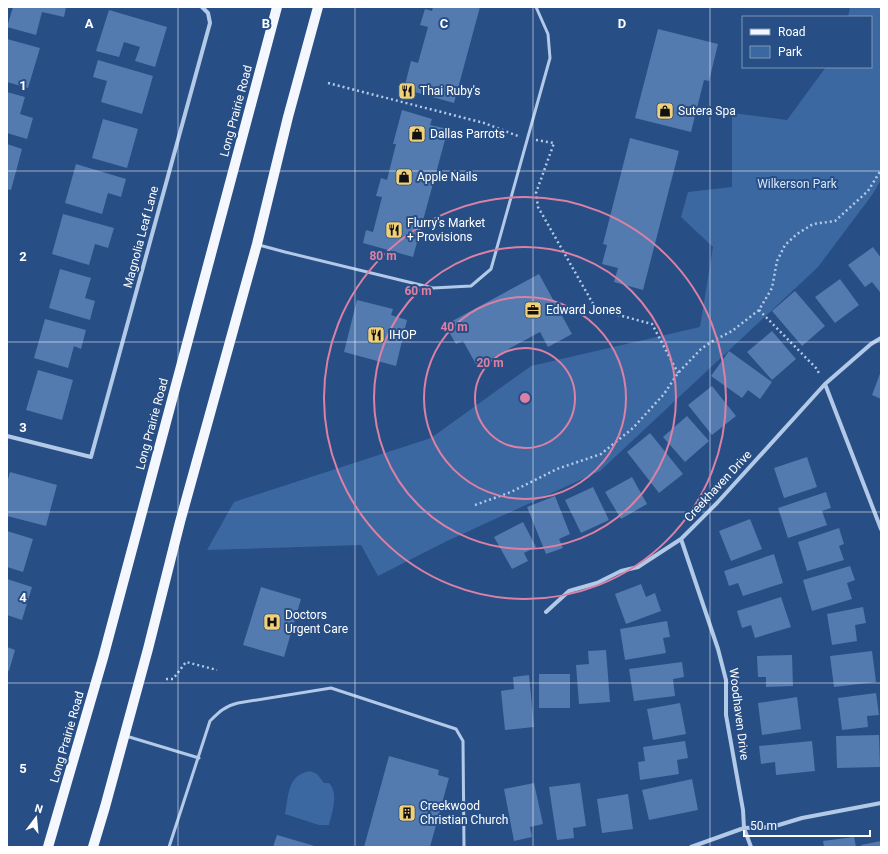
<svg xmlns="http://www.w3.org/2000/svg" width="888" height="854" font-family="Roboto,sans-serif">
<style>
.green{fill:#3c68a2}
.building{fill:#547baf}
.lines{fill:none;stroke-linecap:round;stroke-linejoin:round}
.path{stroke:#b2c9e8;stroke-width:2.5;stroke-dasharray:2 3;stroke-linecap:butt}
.service{stroke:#b2c9e8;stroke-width:3}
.minor{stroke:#b2c9e8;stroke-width:4}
.primary{stroke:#f4f7fe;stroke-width:10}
.grid{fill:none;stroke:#fff;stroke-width:1;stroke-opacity:0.55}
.ring{fill:none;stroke:#dd80a5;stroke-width:2}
.labels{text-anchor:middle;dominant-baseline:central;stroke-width:4;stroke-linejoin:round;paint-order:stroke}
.poi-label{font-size:12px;fill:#fff;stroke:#274e85;text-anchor:start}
.street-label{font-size:12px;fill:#fff;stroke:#274e85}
.park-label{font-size:12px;fill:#d6e4f6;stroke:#274e85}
.grid-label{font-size:13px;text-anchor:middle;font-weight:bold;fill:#fff;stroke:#274e85;stroke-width:4;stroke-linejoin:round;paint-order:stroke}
.centre{fill:#dd80a5;stroke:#274e85;stroke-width:2}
.ring-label{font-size:12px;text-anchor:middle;font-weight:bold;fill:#dd80a5;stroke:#274e85;stroke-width:4;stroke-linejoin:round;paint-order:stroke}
</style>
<rect width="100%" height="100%" fill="#274e85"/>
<!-- green -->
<path class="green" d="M850 7H881V180L872 195 818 267 600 471 445 542 378 576 361 545 207 550 234 502 431 438 531 366 700 327 713 247 681 217 688 192 732 187V113L787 120 826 67H871V17H848Z
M310 771 317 774 324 783H329C339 794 332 812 329 825H319L285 814C289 795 287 775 310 771Z"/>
<!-- building -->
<path class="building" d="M13 7H66L64 17 42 12 36 35 7 27Z
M433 7H480L454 103 404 89 411 61 418 63 428 27 420 25 425 9 432 11Z
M109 10 167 27 155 67 135 61 140 47 124 42 119 57 96 51Z
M658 29 718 44 709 81 704 80 691 132 635 118Z
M7 39 40 48 28 88 7 82Z
M98 60 153 76 142 114 101 102 107 81 93 77Z
M7 92 25 97 20 114 33 118 27 139 7 133Z
M402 110 432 119 430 125 448 129 413 257 363 243 366 230 373 232 382 197 376 196 381 178 387 180 396 144H393Z
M103 119 138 129 127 168 92 158Z
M630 138 679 151 643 290 614 282 618 268 602 264 607 245 603 244Z
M7 144 22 149 11 190 7 189Z
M76 164 126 179 121 197 108 193 102 214 65 203Z
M63 214 114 228 108 248 95 244 89 265 52 254Z
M873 247 881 258V291L880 292 872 282 865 287 848 265Z
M60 269 91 278 85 298 95 301 90 320 49 308Z
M539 274 572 334 548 347 540 332 477 366 463 341 456 344 445 325Z
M840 279 859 305 835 323 815 297Z
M795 291 825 326 802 346 772 311Z
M357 300 393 309 391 315 407 320 396 366 344 352Z
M45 319 86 330 81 349 74 346 68 368 34 358Z
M772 331 796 359 772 380 747 352Z
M729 351 772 382 760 399 748 390 742 398 711 376Z
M38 370 73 380 62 420 26 410Z
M881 371V399L872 395Z
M712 386 736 416 712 435 688 405Z
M687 416 709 441 685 462 663 437Z
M650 433 683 474 659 493 627 452Z
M807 457 817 487 784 498 774 468Z
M10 472 57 485 46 526 7 516V483Z
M632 477 647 504 621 519 605 492Z
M593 487 609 520 581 533 565 500Z
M826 492 831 508 822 511 827 525 788 538 778 508Z
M555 496 570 534 559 539 563 548 546 554 527 507Z
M750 519 762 549 731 561 719 531Z
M523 522 536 547 524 553 528 561 512 569 494 537Z
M839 528 844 544 839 546 844 560 807 571 798 542Z
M7 531 33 539 23 572 7 567Z
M774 554 783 583 743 596 738 583 729 586 724 571Z
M850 566 855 580 847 583 852 599 812 611 803 580Z
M7 579 32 587 22 620 7 615Z
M641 584 646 597 655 593 661 611 626 624 615 594Z
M261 587 301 599 284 657 243 645Z
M781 597 791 627 755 638 751 625 742 628 737 611Z
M863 607 866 623 855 625 857 641 832 645 827 614Z
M667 621 670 637 663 638 666 653 625 660 620 629Z
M7 647 15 650 9 671 7 670Z
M606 650 610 702 579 704 576 665 589 664 588 651Z
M872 651 876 682 834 687 830 656Z
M792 655 793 686 766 687V677H758L757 656Z
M682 662 684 677 673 679 675 696 634 701 629 669Z
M539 674H570V708H539Z
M529 675 534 727 505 730 501 691 514 689 513 677Z
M876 693 879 715 867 716 868 727 842 730 838 698Z
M797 697 801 729 762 735 758 703Z
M680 703 686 734 653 740 647 709Z
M879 735 880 767 837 768 836 736Z
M685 741 688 758 677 760 679 774 640 780 638 762 645 761 643 747Z
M812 741 815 771 776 775 775 762 761 764 759 746Z
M389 756 439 770 438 775 449 778 430 847H364Z
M692 779 698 810 649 820 642 790Z
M534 783 543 824 530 827 532 837 514 841 504 789Z
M580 783 586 826 573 828 574 838 557 840 549 787Z
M628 794 633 829 602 833 597 799Z
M277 835 318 847H273Z
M854 837 856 847H824L823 841Z
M881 841V847H862L861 845Z"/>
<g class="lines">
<!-- path -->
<path class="path" d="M328 83 484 123 518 136
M536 140 554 143 536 193 538 207 596 309 652 324 678 373
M759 310 816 368 820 375
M475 505 511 492 557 469 601 454 633 428 664 394 678 373 701 349 711 342 732 331 759 310 772 288 777 261 785 245 797 234 813 224 835 221 868 191 881 170
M166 679H173L186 662 217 670"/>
<!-- service -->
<path class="service" d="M259 245 285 252 433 288 471 286 491 269 550 58 548 34 536 7
M126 736 199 758
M169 847 210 721C219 712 225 706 238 703L331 688 456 729 463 741 464 847"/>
<!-- minor -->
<path class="minor" d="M825 384 881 529
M7 436 91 457 210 23 208 13 202 7
M681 539 718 649 726 680V715L743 810 744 828 751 847
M546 612 569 591 597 583 621 571 638 567 681 539 717 503 825 384 871 344 881 338
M691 847 744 828 772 827 802 818 881 803"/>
<!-- primary -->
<path class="primary" d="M48 847 103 658 277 7
M93 847 105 807 148 649 180 522 257 244 288 117 318 7"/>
</g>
<!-- grid -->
<path class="grid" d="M178 7V847M355 7V847M533 7V847M710 7V847M7 171H881M7 342H881M7 512H881M7 683H881"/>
<!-- distance rings -->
<g class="ring">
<circle cx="525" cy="398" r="50"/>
<circle cx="525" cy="398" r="101"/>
<circle cx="525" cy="398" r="151"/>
<circle cx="525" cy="398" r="201"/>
</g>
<!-- icons -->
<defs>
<symbol id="restaurant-square" viewBox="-11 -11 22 22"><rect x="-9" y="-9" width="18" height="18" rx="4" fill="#f0d078" stroke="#274e85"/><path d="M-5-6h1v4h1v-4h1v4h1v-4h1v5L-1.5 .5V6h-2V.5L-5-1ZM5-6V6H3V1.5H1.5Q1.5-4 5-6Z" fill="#111"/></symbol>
<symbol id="shop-square" viewBox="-11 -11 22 22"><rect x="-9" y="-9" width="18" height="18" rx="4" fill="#f0d078" stroke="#274e85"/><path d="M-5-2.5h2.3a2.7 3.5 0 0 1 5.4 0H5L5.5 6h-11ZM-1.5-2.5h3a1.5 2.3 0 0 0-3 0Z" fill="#111"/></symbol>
<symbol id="office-square" viewBox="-11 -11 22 22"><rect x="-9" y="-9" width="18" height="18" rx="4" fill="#f0d078" stroke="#274e85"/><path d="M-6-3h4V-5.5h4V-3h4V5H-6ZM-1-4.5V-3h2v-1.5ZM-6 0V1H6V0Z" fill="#111"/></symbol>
<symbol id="hospital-square" viewBox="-11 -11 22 22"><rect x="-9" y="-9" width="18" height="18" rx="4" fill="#f0d078" stroke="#274e85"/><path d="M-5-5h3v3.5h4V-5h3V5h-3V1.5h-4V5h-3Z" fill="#111"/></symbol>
<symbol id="building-square" viewBox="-11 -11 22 22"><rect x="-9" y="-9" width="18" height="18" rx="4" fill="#f0d078" stroke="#274e85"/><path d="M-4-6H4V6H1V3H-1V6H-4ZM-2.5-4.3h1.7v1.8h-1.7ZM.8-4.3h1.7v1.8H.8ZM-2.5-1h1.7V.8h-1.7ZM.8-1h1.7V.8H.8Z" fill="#111"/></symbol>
</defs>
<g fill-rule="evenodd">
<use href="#restaurant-square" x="397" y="81" width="20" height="20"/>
<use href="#shop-square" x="655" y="101" width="20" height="20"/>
<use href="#shop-square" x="407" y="124" width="20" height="20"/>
<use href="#shop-square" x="394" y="167" width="20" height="20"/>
<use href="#restaurant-square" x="384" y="220" width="20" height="20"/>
<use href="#office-square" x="523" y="300" width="20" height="20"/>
<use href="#restaurant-square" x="366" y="325" width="20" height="20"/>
<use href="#hospital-square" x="262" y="612" width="20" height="20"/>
<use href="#building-square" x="397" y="803" width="20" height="20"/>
</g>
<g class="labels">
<!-- poi labels -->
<g class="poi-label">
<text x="420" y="91">Thai Ruby's</text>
<text x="678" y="111">Sutera Spa</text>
<text x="430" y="134">Dallas Parrots</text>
<text x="417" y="177">Apple Nails</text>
<text x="407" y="223">Flurry's Market<tspan x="407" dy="14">+ Provisions</tspan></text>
<text x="546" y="310">Edward Jones</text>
<text x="389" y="335">IHOP</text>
<text x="285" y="615">Doctors<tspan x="285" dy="14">Urgent Care</tspan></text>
<text x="420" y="806">Creekwood<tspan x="420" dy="14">Christian Church</tspan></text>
</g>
<!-- street labels -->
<g class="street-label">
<text transform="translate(236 111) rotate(-75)">Long Prairie Road</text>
<text transform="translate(141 237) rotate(-75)">Magnolia Leaf Lane</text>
<text transform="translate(152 424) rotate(-75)">Long Prairie Road</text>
<text transform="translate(718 486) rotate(-47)">Creekhaven Drive</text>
<text transform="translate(739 714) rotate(83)">Woodhaven Drive</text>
<text transform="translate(67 737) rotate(-74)">Long Prairie Road</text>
</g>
<!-- park labels -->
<g class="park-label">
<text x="797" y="184">Wilkerson Park</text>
</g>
</g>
<g class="grid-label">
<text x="89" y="28">A</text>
<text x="266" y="28">B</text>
<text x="444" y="28">C</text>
<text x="622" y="28">D</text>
<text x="23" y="90">1</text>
<text x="23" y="261">2</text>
<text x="23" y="432">3</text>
<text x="23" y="602">4</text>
<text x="23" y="773">5</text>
</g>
<circle cx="525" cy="398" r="6" class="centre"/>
<g class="ring-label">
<text x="383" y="260">80 m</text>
<text x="418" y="295">60 m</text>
<text x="454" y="331">40 m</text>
<text x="490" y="367">20 m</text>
</g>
<!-- border -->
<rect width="888" height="854" fill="none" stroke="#ffffff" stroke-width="16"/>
<!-- legend -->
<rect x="742" y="16" width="130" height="52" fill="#274e85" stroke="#7d95b6"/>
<rect x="750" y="29" width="20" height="6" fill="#f4f7fe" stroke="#7d95b6"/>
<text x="778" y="36" font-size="12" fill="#ffffff">Road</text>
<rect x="750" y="46" width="20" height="12" fill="#3c68a2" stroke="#7d95b6"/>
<text x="778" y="56" font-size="12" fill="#ffffff">Park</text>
<!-- north arrow -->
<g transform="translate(36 818) rotate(16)" stroke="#274e85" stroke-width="3" paint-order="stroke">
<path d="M0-3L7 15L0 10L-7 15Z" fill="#ffffff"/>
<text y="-6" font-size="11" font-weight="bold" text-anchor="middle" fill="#ffffff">N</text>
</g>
<!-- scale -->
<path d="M744 830v6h126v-6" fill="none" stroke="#ffffff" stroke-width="2"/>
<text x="750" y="830" font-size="12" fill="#ffffff" stroke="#274e85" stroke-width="3" paint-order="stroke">50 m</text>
</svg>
